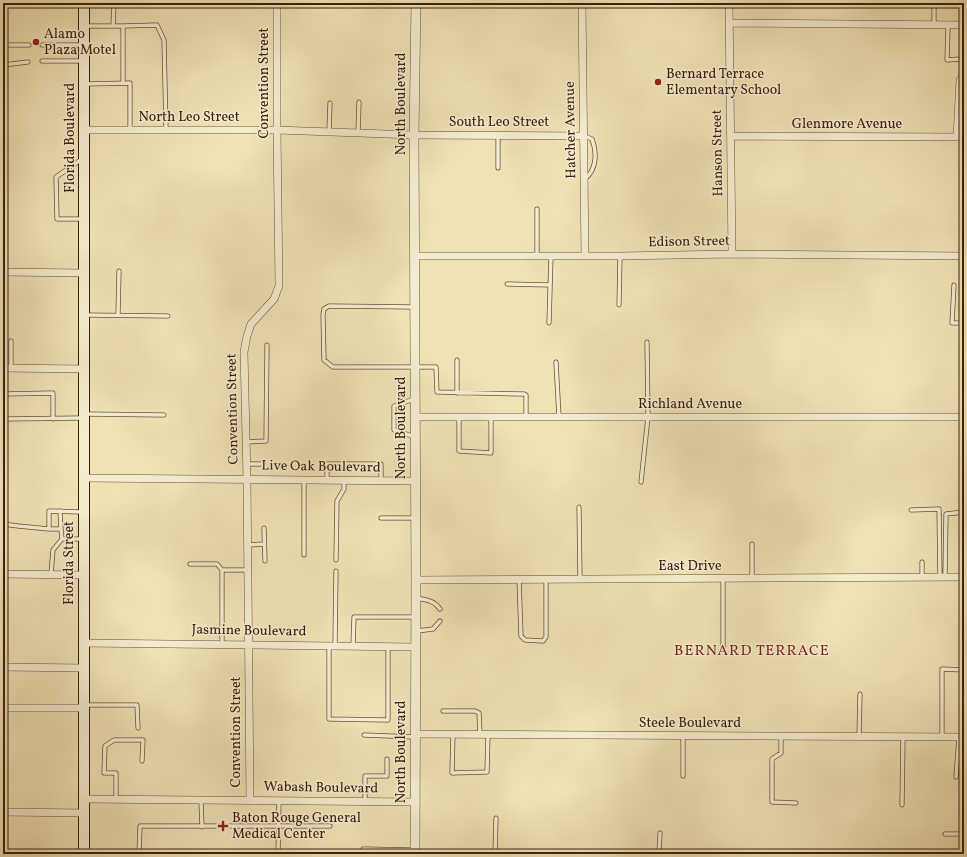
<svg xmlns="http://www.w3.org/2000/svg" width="967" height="857" font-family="Vollkorn,serif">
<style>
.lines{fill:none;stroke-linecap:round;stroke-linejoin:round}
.service-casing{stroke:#685038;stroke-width:5}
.minor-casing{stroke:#685038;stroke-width:8}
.tertiary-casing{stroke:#685038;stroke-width:10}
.secondary-casing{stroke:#3b200f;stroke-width:12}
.service{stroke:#f5eccf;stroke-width:3.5}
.minor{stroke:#f5eccf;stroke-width:7}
.tertiary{stroke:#f5eccf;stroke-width:9}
.secondary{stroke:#f5eccf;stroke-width:10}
.poi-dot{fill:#8f2418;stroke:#f5eccf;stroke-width:1.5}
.labels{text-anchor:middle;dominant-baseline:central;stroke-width:3;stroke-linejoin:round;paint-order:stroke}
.poi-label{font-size:14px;fill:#3b200f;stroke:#f5eccf;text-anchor:start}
.street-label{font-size:14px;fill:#3b200f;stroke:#f5eccf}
.neighbourhood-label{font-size:15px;letter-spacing:1px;fill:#7a1f14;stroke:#f5eccf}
</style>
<rect width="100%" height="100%" fill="#efe2b5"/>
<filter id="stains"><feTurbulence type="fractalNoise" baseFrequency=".005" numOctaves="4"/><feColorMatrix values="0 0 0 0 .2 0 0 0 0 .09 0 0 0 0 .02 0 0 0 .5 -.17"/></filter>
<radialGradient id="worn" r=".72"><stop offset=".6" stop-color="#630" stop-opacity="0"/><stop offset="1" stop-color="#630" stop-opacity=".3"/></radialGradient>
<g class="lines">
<defs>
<path id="service" d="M86 26H123V83
M113 26 114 3
M123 26 157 25 164 40 166 129
M934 26V3
M948 26 947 60 960 59 963 58V3
M3 45H29
M42 45H83
M42 61H83
M3 65 28 62
M86 84 130 83V129
M329 131 330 103
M358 133 359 102
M584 136 592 139C597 152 597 169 585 179
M82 159 56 177 57 219H83
M498 168V135
M537 209V256
M507 284 550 285
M954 285 952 323H964
M619 305 620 256
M414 307 329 306 324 309 323 315 324 360 333 367H436L437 392 524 394 526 395V417
M85 315 168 316
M118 315 119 271
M549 323 551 256
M556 362 559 417
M11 368V341
M457 393V360
M3 394 53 393V419
M414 399 394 406V430L415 437
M85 414 164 415
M459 417V451L491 453V417
M3 419 82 418
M246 442 266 441 267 345
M247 464H262
M327 480V464H381V481
M641 482 648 417 647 342
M579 507 580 579
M911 510 939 509 940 578
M381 518H416
M3 524 18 526 49 529V511L82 512
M264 528 265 561
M49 529H61L60 511
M61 529 62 539H83
M752 544V578
M248 545 264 544
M304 555V480
M336 560 337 501 344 489V481
M922 562V577
M190 564H217L222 570
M51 574 53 550 62 539
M945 577 946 514 964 512
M519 579 521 636 525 640 543 641 546 637V579
M416 598C426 600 434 600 440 609
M417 631 433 629 440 621
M222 644V570H248
M335 645 336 571
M329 646V719L388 720V647
M353 646 354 617H415
M723 650V579
M85 705H137L138 728
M443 711H475L479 713 480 735
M453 734 452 773 487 772 488 735
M364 735 415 737
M781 736V753L772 759V802L796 803
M859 736 860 694
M942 737V669L964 670
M683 776V736
M956 777 959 737
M116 800V773H104L105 746 114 740H143L142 761
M201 800 202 827
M365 802V776H387V759
M902 805 903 737
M945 834H964
M139 854 140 826H330
M278 854 279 801
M363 854V849L414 850
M495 854 496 818
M659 854 660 833"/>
<path id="minor" d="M582 3 585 256
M729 3 732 254
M729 23 964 25
M84 130H277L414 135 584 136
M731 136 964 137
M957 137 960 80 964 75
M415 256H620L732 254 964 256
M3 272 84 273
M3 368 84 369
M415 417H964
M83 478 415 481
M3 574 83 575
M416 580 964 577
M83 643 415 647
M3 667 83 668
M3 708H83
M416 734 964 737
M83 799 415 802
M250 800 247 479 244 352 247 336 251 324 274 299 279 286 277 130V3
M3 812 84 813"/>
<path id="tertiary" d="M415 854 416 580 414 135 416 3"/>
<path id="secondary" d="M84 854V3"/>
</defs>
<!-- service casing -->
<use href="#service" class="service-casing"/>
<!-- minor casing -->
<use href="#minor" class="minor-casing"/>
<!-- tertiary casing -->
<use href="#tertiary" class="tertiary-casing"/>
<!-- secondary casing -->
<use href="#secondary" class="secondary-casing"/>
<!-- service -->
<use href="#service" class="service"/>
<!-- minor -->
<use href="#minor" class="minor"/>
<!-- tertiary -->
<use href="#tertiary" class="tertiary"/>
<!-- secondary -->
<use href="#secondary" class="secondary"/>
</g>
<!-- markers -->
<g class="poi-dot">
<circle cx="36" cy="42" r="4"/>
<circle cx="658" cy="82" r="4"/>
<path d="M221 820h4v4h4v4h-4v4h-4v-4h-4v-4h4z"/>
</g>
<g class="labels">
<!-- poi labels -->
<g class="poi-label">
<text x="44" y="34">Alamo<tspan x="44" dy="16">Plaza Motel</tspan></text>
<text x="666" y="74">Bernard Terrace<tspan x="666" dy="16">Elementary School</tspan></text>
<text x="232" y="818">Baton Rouge General<tspan x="232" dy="16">Medical Center</tspan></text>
</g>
<!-- street labels -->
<g class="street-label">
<text transform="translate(264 83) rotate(-90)">Convention Street</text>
<text transform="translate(401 104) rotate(-90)">North Boulevard</text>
<text x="189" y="117">North Leo Street</text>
<text x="499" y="122">South Leo Street</text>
<text x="847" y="124">Glenmore Avenue</text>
<text transform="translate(571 130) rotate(-91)">Hatcher Avenue</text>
<text transform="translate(70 138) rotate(-90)">Florida Boulevard</text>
<text transform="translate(718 153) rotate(-91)">Hanson Street</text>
<text transform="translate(689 242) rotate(-1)">Edison Street</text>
<text x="690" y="404">Richland Avenue</text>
<text transform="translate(233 409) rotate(-91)">Convention Street</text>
<text transform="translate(401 428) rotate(-90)">North Boulevard</text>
<text transform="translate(321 467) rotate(1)">Live Oak Boulevard</text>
<text transform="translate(69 563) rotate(-90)">Florida Street</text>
<text x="690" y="566">East Drive</text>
<text transform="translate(249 631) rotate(1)">Jasmine Boulevard</text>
<text x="690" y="723">Steele Boulevard</text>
<text transform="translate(236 732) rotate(-90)">Convention Street</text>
<text transform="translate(401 752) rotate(-90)">North Boulevard</text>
<text transform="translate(321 788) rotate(1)">Wabash Boulevard</text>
</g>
<!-- neighbourhood labels -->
<g class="neighbourhood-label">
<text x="752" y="651">BERNARD TERRACE</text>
</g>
</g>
<!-- margin -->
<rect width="967" height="857" fill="none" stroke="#efe2b5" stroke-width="16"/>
<rect x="4" y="4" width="959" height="849" fill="none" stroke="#3b200f" stroke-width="2"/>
<rect x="8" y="8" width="951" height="841" fill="none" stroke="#3b200f"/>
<rect width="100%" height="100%" filter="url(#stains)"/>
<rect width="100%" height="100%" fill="url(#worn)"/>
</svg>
